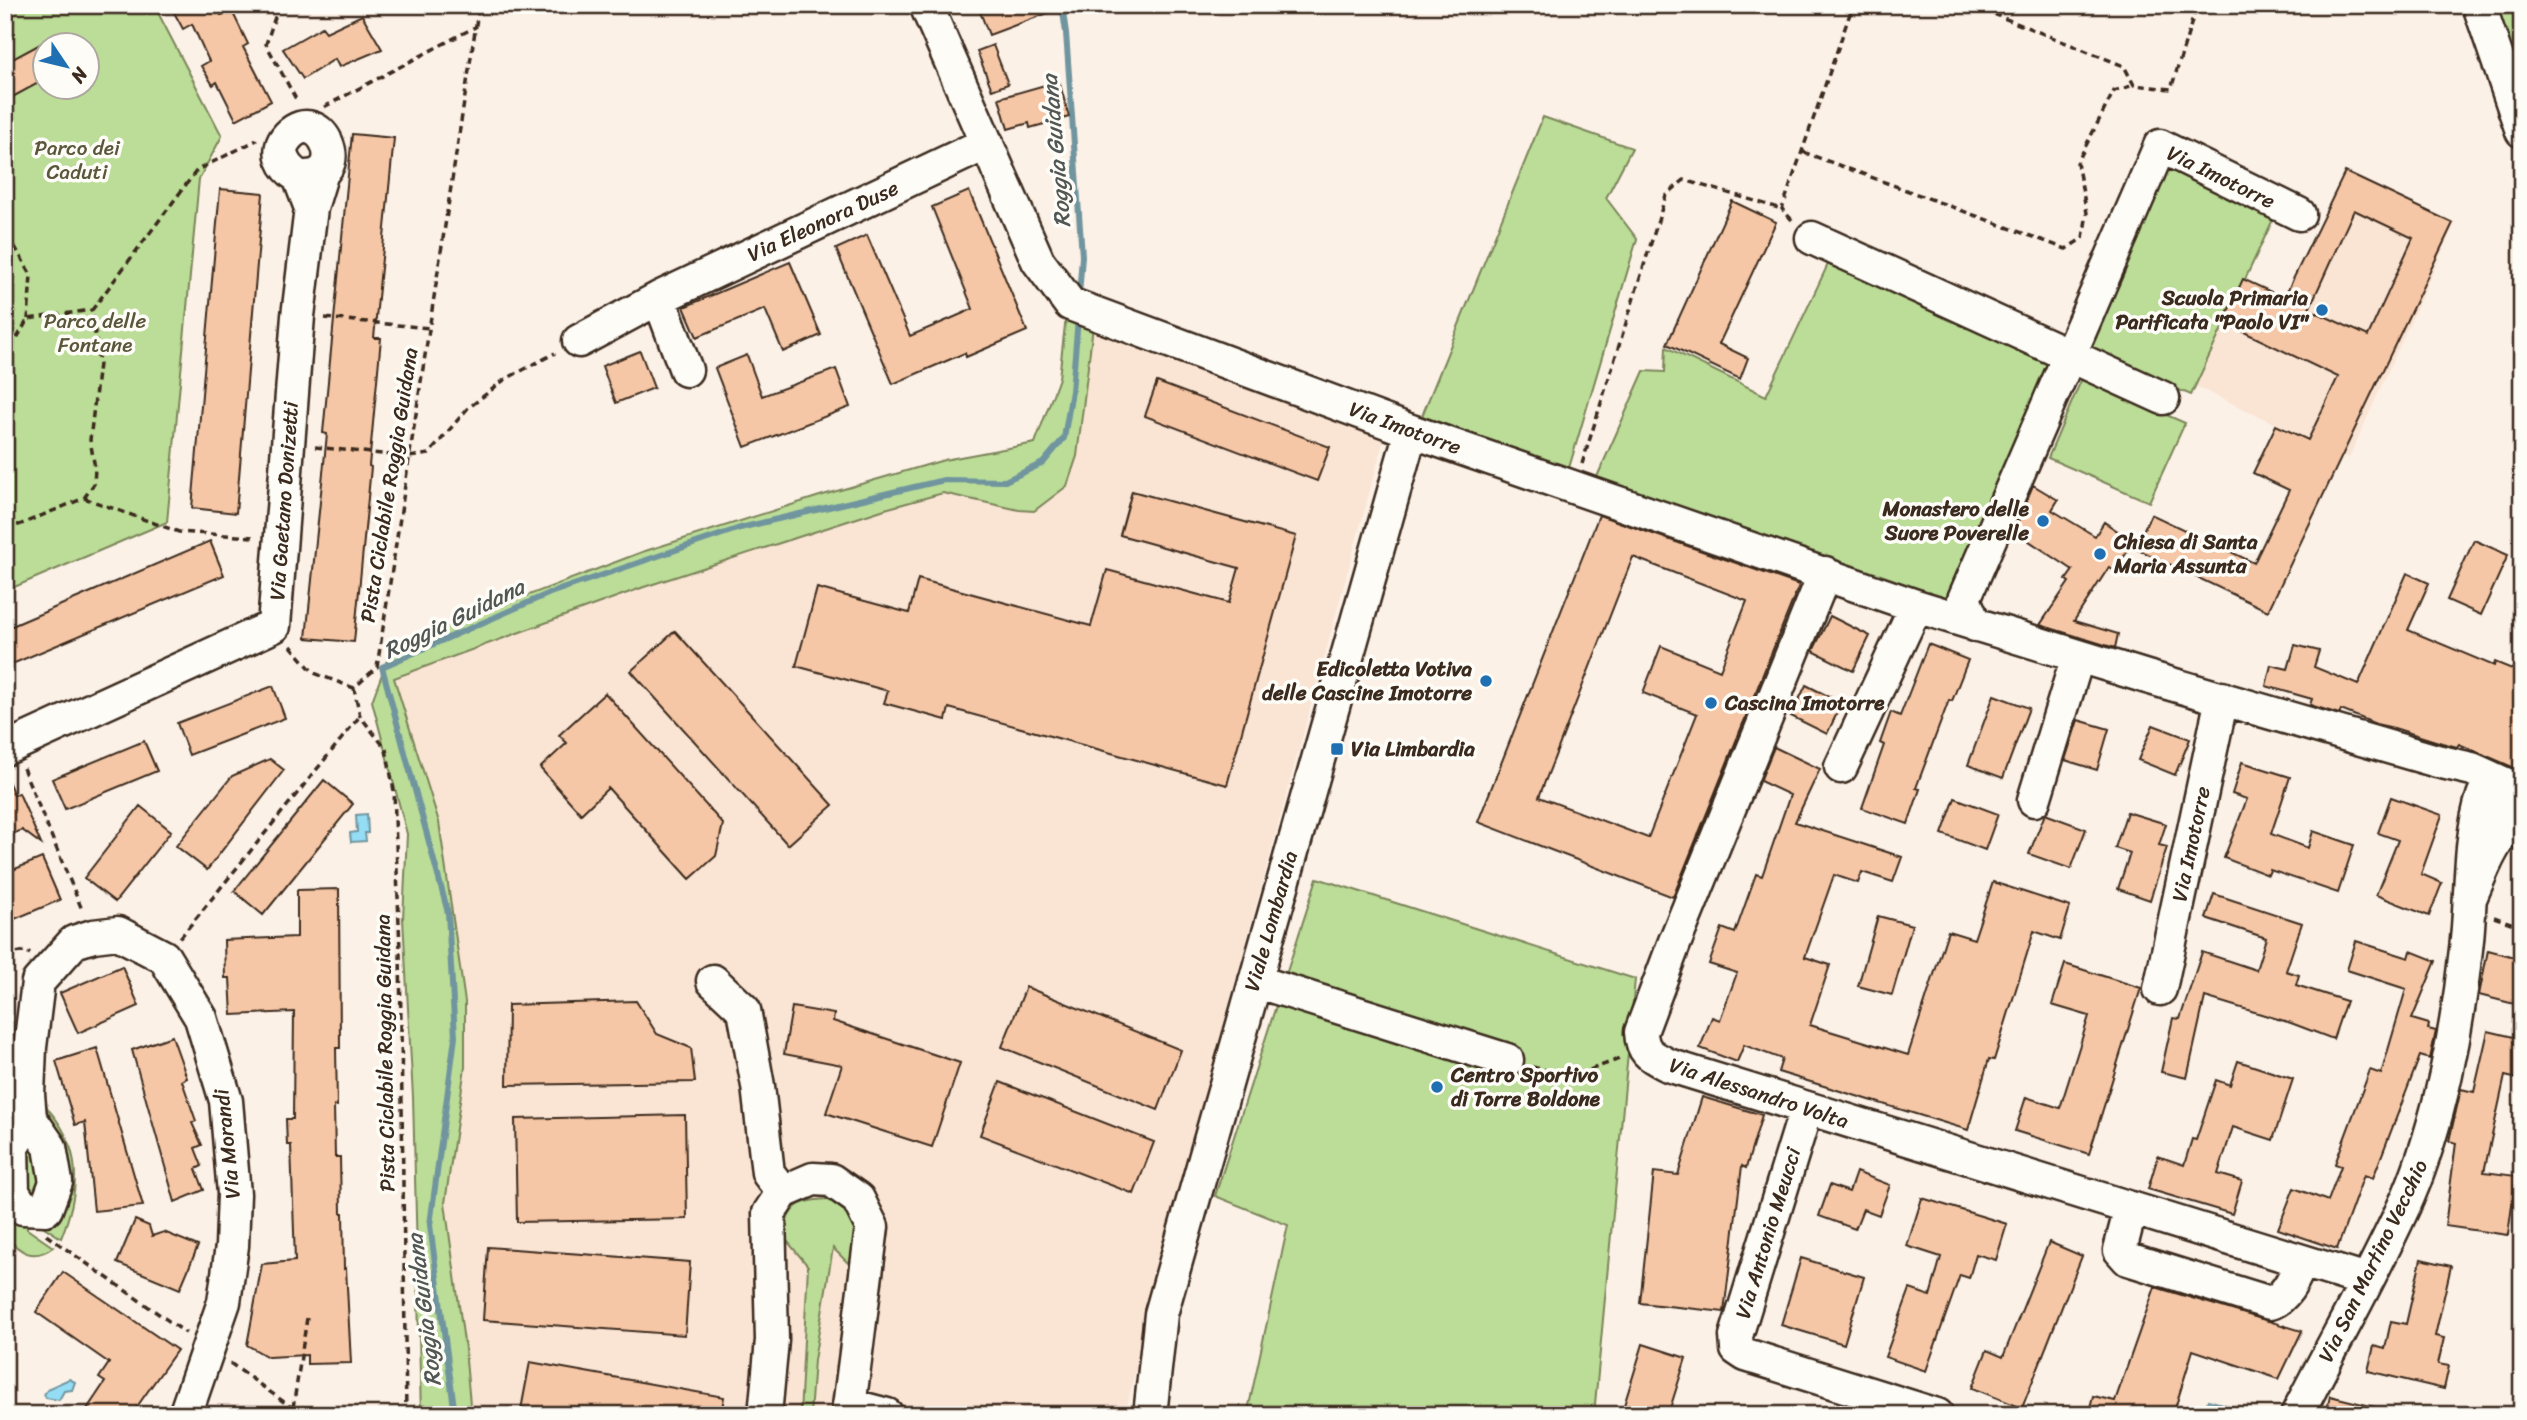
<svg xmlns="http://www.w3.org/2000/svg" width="2527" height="1420" font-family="Sriracha,sans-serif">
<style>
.built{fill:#fae4d4}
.green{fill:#bbdd97;stroke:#7b845a;stroke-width:2;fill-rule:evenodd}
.water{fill:#94ddf5;stroke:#70959f;stroke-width:2}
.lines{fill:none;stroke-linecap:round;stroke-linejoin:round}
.stream{stroke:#70959f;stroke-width:6}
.building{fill:#f6c7a6;stroke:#3b2a1e;stroke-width:2;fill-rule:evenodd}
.minor-casing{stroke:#3b2a1e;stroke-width:37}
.path{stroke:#3b2a1e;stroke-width:3.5;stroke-dasharray:7 5;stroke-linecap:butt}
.minor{stroke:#fdfcf7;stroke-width:32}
.poi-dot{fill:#1f6fb2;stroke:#fdfcf7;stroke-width:2.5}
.labels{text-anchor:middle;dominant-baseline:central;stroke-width:7;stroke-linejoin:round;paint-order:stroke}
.park-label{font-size:21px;fill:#5b573c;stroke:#fdfcf7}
.street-label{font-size:21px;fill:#3b2a1e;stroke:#fdfcf7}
.poi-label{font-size:21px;font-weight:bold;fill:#3b2a1e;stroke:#fdfcf7;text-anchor:start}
.water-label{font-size:23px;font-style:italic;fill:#515754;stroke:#fdfcf7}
</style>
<rect width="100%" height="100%" fill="#fcf1e7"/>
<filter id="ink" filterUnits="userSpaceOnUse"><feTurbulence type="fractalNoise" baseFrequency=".0143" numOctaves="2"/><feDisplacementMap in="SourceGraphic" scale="14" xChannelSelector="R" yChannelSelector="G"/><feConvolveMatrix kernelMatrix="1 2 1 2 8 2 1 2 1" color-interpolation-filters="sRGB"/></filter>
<g filter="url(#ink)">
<!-- built -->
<path class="built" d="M2345 172 2455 223 2349 458 2195 386 2243 279 2284 298Z
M1093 326 1384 439 1169 1223 1125 1415H471L465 1349 445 1203 465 1067 439 822 393 678 644 587 885 509 943 493 1019 510 1067 486 1077 456Z"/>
<!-- green -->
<path class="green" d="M5 5H154L222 136 199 179 167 522 5 591ZM46 46H88V88H46Z
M2491 5H2510L2522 12V93Z
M1543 117 1632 148 1606 198 1637 239 1569 468 1422 416Z
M2171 160 2277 211 2191 395 2084 350Z
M1829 262 2054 363 1950 606 1596 479 1644 371 1665 372 1666 347 1766 396Z
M1066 316 1093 326 1077 456 1067 486 1034 511 1019 510 943 493 885 509 644 587 394 678 439 822 465 1002V1067L445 1203 465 1349 471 1415H421L413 1097 403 919 407 834 372 701 392 647 642 552 823 495 944 460 1035 443 1059 378Z
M2082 378 2185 423 2149 502 2048 458Z
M1317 878 1635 979 1594 1415H1247L1288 1225 1215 1196Z
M44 1105C83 1145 81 1189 61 1238L38 1223 45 1122Z
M23 1142 35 1144 41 1186 39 1194 26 1195Z
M830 1199C856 1209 867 1241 848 1263L833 1248 814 1360 810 1415H800L808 1266 783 1236C788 1204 800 1200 830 1199Z
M5 1206 27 1218V1229L53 1247C33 1262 20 1252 5 1236Z"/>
<!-- water -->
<path class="water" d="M367 814 368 833H365L366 841 351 842 350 833 357 832 356 815Z
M69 1379 75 1382 72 1390 64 1391 59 1400 46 1398 44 1394 49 1388Z
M2208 1400 2229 1406 2226 1415H2203Z"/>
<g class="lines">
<!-- stream -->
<path class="stream" d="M1062 5 1066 33 1082 256 1079 296
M455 1415 430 1225 455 1037 448 913 382 667 550 593 740 528 944 480 1005 481 1043 463 1064 438 1072 391 1078 318"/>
</g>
<!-- building -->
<path class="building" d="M170 5H228L219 10 221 15 232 11 248 44 243 47 271 101 236 120 217 82 213 85 201 66 209 61 192 24 183 29Z
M990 5H1063L1064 7 989 35 979 9Z
M362 15 382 49 339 67 335 59 303 79 283 49 322 27 326 32Z
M46 41V79L5 101V63Z
M993 45 1008 84 992 90 977 51Z
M1059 81 1069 117 1030 128 1029 123 1008 129 999 98Z
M352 134 394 138 374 338H381L369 466 371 467 354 642 306 638 327 434 323 433Z
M2345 172 2453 223 2268 611 2135 548 2151 514 2254 563 2289 490 2253 473 2276 425 2308 440 2338 377 2223 322 2243 279 2284 298ZM2354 210 2413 238 2368 336 2309 309Z
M220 189 263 193 236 513 192 508Z
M969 191 1027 331 966 357 965 353 893 384 836 249 867 235 910 336 950 319 973 309 932 207Z
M1732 201 1776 222 1719 344 1748 358 1740 379 1667 344Z
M790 262 821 335 783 352 765 309 697 337 684 307Z
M640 351 654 388 616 403 602 366Z
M747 355 762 396 836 369 850 407 745 447 715 368Z
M1157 382 1330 447 1317 481 1145 416Z
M2033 485 2058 500 2052 510 2095 536 2104 522 2134 542 2114 571 2109 567 2074 621 2118 634 2115 648 2040 625 2069 582 2066 580 2073 570 2014 531Z
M1132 491 1296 536 1227 785 949 708 946 720 884 703 888 691 796 666 817 588 909 613 918 579 1091 626 1107 570 1229 603 1239 568 1120 535Z
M1599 515 1799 585 1673 897 1478 822ZM1633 557 1747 601 1720 670 1661 646 1643 693 1697 714 1648 838 1539 797Z
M2474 540 2508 555 2481 615 2447 600Z
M210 541 224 575 5 667V629Z
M2407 573 2429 583 2408 630 2494 666 2495 662 2522 673V769H2517L2459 744 2457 747 2442 743 2394 728 2376 724 2341 710 2339 714 2310 705 2312 699 2266 686 2271 665 2288 669 2295 645 2319 651 2314 667 2358 685Z
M1830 616 1870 636 1853 671 1813 651Z
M675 631 833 805 788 845 631 671Z
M1928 644 1968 660 1952 701 1949 700 1916 788 1920 789 1908 824 1862 808 1884 745 1880 743 1891 712 1900 716Z
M1806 685 1842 703 1827 734 1791 716Z
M273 686 285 718 189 755 177 723Z
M605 693 723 824 716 856 690 879 608 788 581 814 540 768 567 743 559 735Z
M1994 695 2029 708 2003 778 1968 765Z
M2078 720 2109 729 2097 770 2065 760Z
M2153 725 2190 739 2175 775 2138 760Z
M144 741 157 771 65 809 52 779Z
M1774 747 1820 769 1795 822 1902 857 1893 882 1862 872 1858 883 1834 875 1805 957 1830 965 1810 1025 1908 1055 1948 931 1974 939 1993 882 2070 907 2060 940 2034 931 1994 1060 1989 1059 1968 1130 1778 1072 1782 1059 1744 1045 1737 1062 1700 1048 1712 1017 1720 1020 1737 973 1709 964 1722 928 1735 933 1756 874 1762 876 1790 795 1760 781Z
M270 759 284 770 207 870 176 846 232 776Z
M2242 762 2290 777 2271 834 2308 848 2313 831 2354 845 2338 893 2270 870 2268 875 2224 858 2247 799 2232 794Z
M5 774 14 795 19 793 41 844 22 830 5 837Z
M324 780 353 804 263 915 234 891Z
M2391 797 2442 815 2421 874 2442 883 2429 916 2376 895 2398 840 2378 833Z
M1955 798 1998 814 1985 850 1942 834Z
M140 806 171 831 115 902 84 878Z
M2127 812 2166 824 2159 845 2167 847 2150 900 2118 889 2130 853 2115 848Z
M2045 814 2086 829 2071 869 2029 854Z
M42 858 60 900 5 923V873Z
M339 889 340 1048H336L337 1106H334L335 1157H340L341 1213H343L344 1269 346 1268 351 1363 307 1364V1355L268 1357 247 1345 262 1264 295 1261 291 1145H287L286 1119H293L294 1012 232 1015 230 978H225L224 940 297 937V890Z
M2214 894 2302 923 2286 971 2299 975 2296 985 2346 1001 2333 1039 2291 1023 2205 997 2187 1078 2161 1072 2173 1018 2180 1019 2202 952 2256 970 2266 938 2206 918Z
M1878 916 1912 925 1892 995 1858 986Z
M2356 941 2409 958 2411 951 2436 961 2412 1019 2429 1024 2428 1029 2436 1031 2430 1059 2420 1056 2373 1178 2364 1175 2337 1249 2278 1229 2294 1188 2328 1201 2341 1166 2335 1164 2370 1070 2381 1074 2406 989 2347 970Z
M2488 950 2522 959V1006L2479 995Z
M2065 964 2141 988 2089 1154 2015 1131 2026 1097 2060 1108 2089 1016 2052 1005Z
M122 966 139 1006 78 1033 60 993Z
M1026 987 1181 1050 1158 1110 1002 1047Z
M636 1001 657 1034 691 1048 695 1082 507 1085 508 1005Z
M792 1007 834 1014 833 1021 960 1063 932 1147 826 1113 842 1065 784 1054Z
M2488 1031 2522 1039V1080L2505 1076 2484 1172 2516 1176 2508 1235 2445 1226 2456 1143 2449 1141 2461 1089 2474 1092Z
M172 1036 187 1078 182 1081 196 1121 192 1123 202 1145 195 1148 202 1166 196 1169 204 1190 175 1202 132 1050Z
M97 1048 143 1206 94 1211 85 1122 75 1125 56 1061Z
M2238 1061 2293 1079 2273 1140 2233 1127 2218 1174 2242 1181 2232 1214 2148 1189 2158 1156 2184 1165 2192 1139 2196 1140 2216 1080 2230 1085Z
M1000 1082 1154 1142 1134 1194 980 1135Z
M1702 1097 1762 1115 1746 1168 1742 1166 1724 1312 1640 1303 1654 1172 1678 1175Z
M685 1115 687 1219 517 1222 515 1119Z
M1856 1172 1890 1185 1879 1215 1863 1209 1855 1229 1819 1216 1830 1185 1849 1192Z
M1922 1198 2007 1224 1996 1260 1976 1254 1969 1278 1960 1275 1926 1371 1885 1357 1910 1289 1930 1296 1941 1257 1907 1246Z
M135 1220 149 1226 152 1236 164 1232 198 1246 180 1289 117 1263Z
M2049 1242 2082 1256 2022 1408 1972 1388 1987 1350 2003 1357Z
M488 1247 690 1262 685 1335 483 1320Z
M1801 1258 1864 1277 1844 1344 1781 1325Z
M2421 1259 2451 1266 2435 1336 2444 1338 2438 1364 2449 1366 2444 1389 2368 1371 2374 1346 2385 1349 2391 1321 2406 1324Z
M63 1272 177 1350 131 1415H83L105 1382 99 1378 109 1363 36 1312Z
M2155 1287 2302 1331 2279 1379 2193 1350 2173 1415H2088L2093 1396 2115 1401Z
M1643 1344 1686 1358 1668 1415H1621Z
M530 1362 724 1397 721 1415H520Z
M2330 1396 2379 1408 2378 1415H2326Z"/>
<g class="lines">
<defs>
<path id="minor" d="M926 5 1038 261 1070 304 1411 431 1916 606 2147 677 2437 761 2472 769 2516 789 2522 787
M2479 5 2522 131
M302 177C354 180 322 101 288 136 274 151 284 168 299 177L311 208
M1812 238 2163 398
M659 298 686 370
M579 341 659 298 987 143
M1825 573 1674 944 1641 1032C1642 1053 1651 1056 1668 1065L2367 1281
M1975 625 1964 599 2160 146 2299 214
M5 749 274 626 298 316 311 208 322 172
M1841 767 1916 606
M2034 800 2078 656
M713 981 744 1010 758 1086 768 1173 783 1192
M1255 981 1507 1060
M2160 989 2222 698
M1810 1110 1804 1116 1736 1336 1737 1349 1746 1355 1937 1415
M30 1118 28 1094 30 1047 38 982 74 942 93 936 118 933 164 957 201 1018 226 1101 234 1194 232 1246 224 1302 185 1415
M30 1118 50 1147 56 1182 46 1209 23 1208 13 1192 12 1147Z
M2131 1208 2120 1250 2128 1259 2270 1303C2287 1298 2295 1276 2302 1261
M849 1405 887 1415
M765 1415 772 1340 769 1213 783 1192 813 1179 831 1180 858 1199 872 1227 848 1415
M1150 1415 1161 1314 1411 431
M2297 1415C2334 1342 2375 1271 2408 1197 2439 1125 2458 1027 2466 949 2472 901 2468 841 2483 796 2485 789 2490 785 2496 781 2520 811 2509 820 2492 850 2484 864 2478 880 2471 896"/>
</defs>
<!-- minor casing -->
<use href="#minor" class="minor-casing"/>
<!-- path -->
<path class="path" d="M275 5 277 11 266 44 297 101
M1971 5 2124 66 2134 85 2171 89 2197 5
M277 11 290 5
M324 107 477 26
M1803 152 2066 249 2083 238 2087 213 2077 163 2114 91 2134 85
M1792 220 1782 209 1853 5
M5 251 14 245 31 275 28 319
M325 318 429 328
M5 359 28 319 92 310
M315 447 409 457 429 454 467 409 504 380 555 353
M1582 464 1666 195 1684 180 1782 209
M84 498 179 532 254 537
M5 524 19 525 84 498 94 484 95 468 90 440 99 364 92 310 197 170 257 140
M291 646 314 673 354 688
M23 768 83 912
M2494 917 2522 927
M180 938 360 716
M5 955 26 951 30 954
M1532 1067 1573 1076 1622 1058
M46 1235 186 1333
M230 1363 302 1415
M293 1408 307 1318
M406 1415 400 950 394 791 386 749 360 716 354 688 377 667 479 5"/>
<!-- minor -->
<use href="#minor" class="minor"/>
</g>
</g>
<!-- markers -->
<g class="poi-dot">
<circle cx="2322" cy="310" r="7"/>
<circle cx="2043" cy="521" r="7"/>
<circle cx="2100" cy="554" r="7"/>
<circle cx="1486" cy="681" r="7"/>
<circle cx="1711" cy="703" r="7"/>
<rect x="1330" y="742" width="14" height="14" rx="3.5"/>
<circle cx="1437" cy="1087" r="7"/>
</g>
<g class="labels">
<!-- park labels -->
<g class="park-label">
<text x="77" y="148">Parco dei<tspan x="77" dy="24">Caduti</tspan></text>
<text x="95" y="321">Parco delle<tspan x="95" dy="24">Fontane</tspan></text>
</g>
<!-- street labels -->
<g class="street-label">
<text transform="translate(2221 177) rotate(26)">Via Imotorre</text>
<text transform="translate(823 221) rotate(-25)">Via Eleonora Duse</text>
<text transform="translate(1405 428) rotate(20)">Via Imotorre</text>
<text transform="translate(389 485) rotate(-81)">Pista Ciclabile Roggia Guidana</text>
<text transform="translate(284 501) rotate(-86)">Via Gaetano Donizetti</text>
<text transform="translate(2191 844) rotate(-78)">Via Imotorre</text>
<text transform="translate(1271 921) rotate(-74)">Viale Lombardia</text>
<text transform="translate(385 1053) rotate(-91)">Pista Ciclabile Roggia Guidana</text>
<text transform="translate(1759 1093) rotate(18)">Via Alessandro Volta</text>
<text transform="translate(227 1144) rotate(-96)">Via Morandi</text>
<text transform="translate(1768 1233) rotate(-73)">Via Antonio Meucci</text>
<text transform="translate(2373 1261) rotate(-64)">Via San Martino Vecchio</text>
</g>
<!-- poi labels -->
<g class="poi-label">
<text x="2308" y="298" text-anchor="end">Scuola Primaria<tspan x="2308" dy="24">Parificata "Paolo VI"</tspan></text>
<text x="2029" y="509" text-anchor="end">Monastero delle<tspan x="2029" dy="24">Suore Poverelle</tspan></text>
<text x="2114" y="542">Chiesa di Santa<tspan x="2114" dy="24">Maria Assunta</tspan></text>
<text x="1472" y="669" text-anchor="end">Edicoletta Votiva<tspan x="1472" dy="24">delle Cascine Imotorre</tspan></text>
<text x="1725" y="703">Cascina Imotorre</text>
<text x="1351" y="749">Via Limbardia</text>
<text x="1451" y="1075">Centro Sportivo<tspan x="1451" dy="24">di Torre Boldone</tspan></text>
</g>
<!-- water labels -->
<g class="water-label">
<text transform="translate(1056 151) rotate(-95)">Roggia Guidana</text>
<text transform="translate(454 619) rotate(-26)">Roggia Guidana</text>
<text transform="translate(424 1310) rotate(-97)">Roggia Guidana</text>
</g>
</g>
<!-- margin -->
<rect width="2527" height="1420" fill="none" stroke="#fdfcf7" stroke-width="28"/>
<rect x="14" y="14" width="2499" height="1392" fill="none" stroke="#3b2a1e" stroke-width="2.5" filter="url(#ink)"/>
<!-- north arrow -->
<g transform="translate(66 66) rotate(125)"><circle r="33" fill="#fdfcf7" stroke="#afa8a0" stroke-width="2"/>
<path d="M0-5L12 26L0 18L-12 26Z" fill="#1f6fb2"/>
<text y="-10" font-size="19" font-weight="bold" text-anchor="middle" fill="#3b2a1e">N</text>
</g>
</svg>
